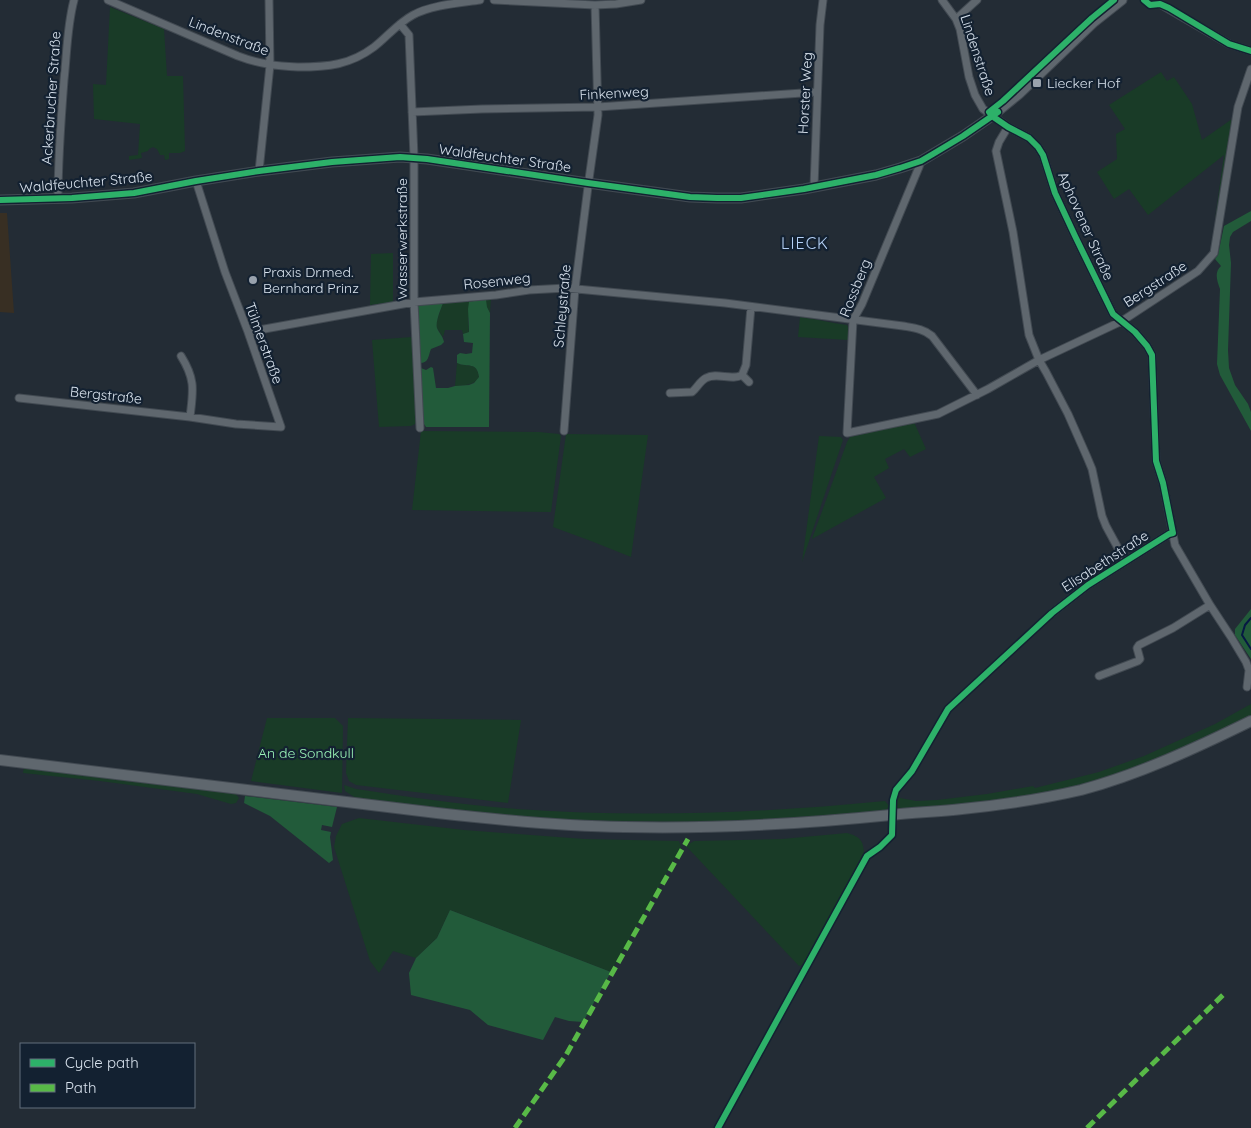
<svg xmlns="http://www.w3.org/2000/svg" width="1251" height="1128" font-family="Quicksand,sans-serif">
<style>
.industrial{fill:#382f23}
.green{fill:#193b27}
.forest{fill:#225b3a}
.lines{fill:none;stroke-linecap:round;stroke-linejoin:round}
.stream{stroke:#061844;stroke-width:2}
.minor-casing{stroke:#424a52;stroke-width:9}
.tertiary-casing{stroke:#424a52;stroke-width:11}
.secondary-casing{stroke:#424a52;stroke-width:12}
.minor{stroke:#5f676e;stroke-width:7}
.tertiary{stroke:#5f676e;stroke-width:9}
.secondary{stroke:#5f676e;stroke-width:10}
.quiet{stroke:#58b947;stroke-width:5;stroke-dasharray:10 5;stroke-linecap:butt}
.cycleway-casing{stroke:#132131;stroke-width:9}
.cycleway{stroke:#2db169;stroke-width:6}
.poi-dot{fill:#99a2ad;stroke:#132131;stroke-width:2}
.labels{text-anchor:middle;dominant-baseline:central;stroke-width:4.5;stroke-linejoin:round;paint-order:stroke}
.street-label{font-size:14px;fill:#d8e2ed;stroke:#132131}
.poi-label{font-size:14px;fill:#d8e2ed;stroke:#132131;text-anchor:start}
.park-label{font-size:14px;fill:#99f3b6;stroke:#132131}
.quarter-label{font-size:16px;letter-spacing:1px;fill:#b5d1f6;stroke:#132131}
</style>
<rect width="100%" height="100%" fill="#232c35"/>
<!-- industrial -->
<path class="industrial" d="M0 213H7L14 313 0 312Z"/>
<!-- green -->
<path class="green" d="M110 7 164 29 167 76H183L185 151 180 153H169V159L165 160 164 155H160L157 149 153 147 149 149 148 151 141 153 142 158 129 160V156L138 155 140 124 94 119 93 84 106 85Z
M1161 72 1167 81 1174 77 1192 104 1202 140 1232 119 1229 156 1215 219 1224 155 1148 215 1129 189 1114 199 1097 172 1117 159 1116 134 1125 129 1109 105Z
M393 253V302L370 305 371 254Z
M491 297 490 313 487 307 468 318 469 332 463 334 462 330H445L443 337 437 328 436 323 444 300Z
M800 317C816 319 831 323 847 325L848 327V340L798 337Z
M412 337 417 421 415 424 411 426 379 427 372 340Z
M457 363C468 368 477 361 479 377 474 386 465 385 455 386Z
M914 422 926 449 910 457 904 449 885 459 889 468 874 477 886 498 812 539 847 442 850 437Z
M421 431 539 432 559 434 561 436 551 512 412 510Z
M566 434 648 435 631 557 591 541 553 527Z
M819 436 841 437 843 440 802 562Z
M1251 704V715C1233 724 1215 734 1196 743 1148 765 1096 782 1044 793 997 803 948 806 901 811L897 809 895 807V797L916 801 937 800 987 794 1033 786 1035 788 1099 772 1144 756 1215 724Z
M267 718H335L343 726 342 793 251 781Z
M348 718 521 720 508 803 356 785 349 781 346 773Z
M24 768 234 792 239 798 236 803 231 804 197 794 100 781 23 773Z
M344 785 356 789C409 797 463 805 517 809 640 818 763 813 885 801L889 806 887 809 882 811 757 820 700 822 611 821 556 819 513 816 356 798 345 791Z
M359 818 464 830 584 839 679 841 681 847 611 972 450 910 437 938 416 958 393 951 379 973 370 961 334 847 336 836 342 824Z
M847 833C861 837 864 841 864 856L804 964 799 966 686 846 694 841 782 839Z"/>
<!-- forest -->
<path class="forest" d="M1251 211V221L1233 232 1230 237 1229 245 1231 263 1228 350 1229 368 1235 385 1248 404 1251 412V431L1220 375 1217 364 1220 289C1217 281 1214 272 1221 266L1215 259 1218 255 1224 226Z
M444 300C442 307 435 321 437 328 439 333 443 336 444 342L441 345 431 349C428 356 429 363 420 363L416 310 418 306 421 304Z
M486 300 487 307 490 313 489 427H426L424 424 423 421 420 371 421 368 426 370 431 367 433 368 436 388H448L455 386 469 385 474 383 479 377C477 361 468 368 457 363V355L460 353 466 354 472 353 473 343 464 342 463 334 469 332V330L468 309 469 302 474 301Z
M1251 609V659L1235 635V629Z
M245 796 337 807 332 827 322 825 321 830 331 832 330 837 333 860 329 863 270 816 244 803Z
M450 910 611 972 583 1022 569 1021 555 1017 543 1040 488 1025 470 1010 411 995 409 973 416 958 437 938Z"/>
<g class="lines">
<!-- stream -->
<path class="stream" d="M1251 618 1245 625 1242 635 1251 649"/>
<defs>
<path id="minor" d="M108 0 238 56C259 64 276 66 298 67 328 67 350 65 374 47 387 37 398 23 413 15 431 5 459 3 480 0
M494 0 595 5 616 4 641 0
M942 0 956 19 960 29 969 77 975 95 983 109 1008 127 1029 138 1038 147 1043 155 1055 193 1075 236 1113 314 1135 332 1147 346 1152 355 1156 461 1163 483 1175 545 1210 605 1231 637 1246 662 1249 670 1247 687
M1160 4 1229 44 1251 51
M956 19 977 0
M400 24 409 35 414 157V302L420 428
M412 112 482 109 598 107 817 92
M1008 127 999 142 996 151 1013 232 1029 335 1039 360 1046 372 1068 414 1087 457 1092 469 1102 516 1106 526 1125 561
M921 161 919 167 862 304 853 320 847 433 938 414 988 389 1039 360 1122 321 1198 271 1214 253 1238 107 1251 69
M259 171 270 65 269 0
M814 187 820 25 823 0
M58 199C58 159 61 119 64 80 67 53 67 26 74 0
M248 332 414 302 496 295 529 290 566 288 725 303 903 326C914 328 924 329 932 336L977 395
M181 356C196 380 193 391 190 417
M742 375 749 382
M670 393 692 392C697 388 700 381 706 378 717 372 732 381 742 375L746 365 751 307
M19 398 190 417 236 424 281 427 248 332 225 272 196 181
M564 431 575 289 589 179 598 115 595 5
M1052 613 1088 585 1169 534 1173 533
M1099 676 1138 661 1140 659 1137 648 1139 645 1173 628 1210 605"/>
<path id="tertiary" d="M0 200 72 198 134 193 196 181 259 171 332 162 400 157 427 159 588 183 690 197 717 198H741L804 189 876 175 900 168 921 161 963 136 992 116 1019 94 1093 23 1122 0"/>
<path id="secondary" d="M0 760 437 813C499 820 562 826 624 827 713 829 802 824 891 815 914 812 938 812 962 809 1002 805 1042 799 1081 790 1140 774 1196 748 1251 721"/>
</defs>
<!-- minor casing -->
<use href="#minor" class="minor-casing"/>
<!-- tertiary casing -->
<use href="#tertiary" class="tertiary-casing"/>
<!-- secondary casing -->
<use href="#secondary" class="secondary-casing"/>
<!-- minor -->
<use href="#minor" class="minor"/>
<!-- tertiary -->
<use href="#tertiary" class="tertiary"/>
<!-- secondary -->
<use href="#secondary" class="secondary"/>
<!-- quiet -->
<path class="quiet" d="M515 1128 566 1055 688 839
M1087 1128 1225 993"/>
<defs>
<path id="cycleway" d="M1144 0 1150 5 1160 4 1169 8 1229 44 1251 51
M0 200 72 198 134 193 196 181 259 171 332 162 400 157 427 159 588 183 690 197 717 198H741L804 189 876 175 900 168 921 161 933 154 963 136 998 112
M718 1128 867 856 880 847 892 835 893 800 896 790 912 771 948 709 1052 613 1088 585 1169 534 1173 533 1163 483 1156 461 1152 355 1147 346 1135 332 1113 314 1075 236 1055 193 1043 155 1038 147 1029 138 1008 127 992 116 989 112 1003 101 1092 18 1114 0"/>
</defs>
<!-- cycleway casing -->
<use href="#cycleway" class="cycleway-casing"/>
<!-- cycleway -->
<use href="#cycleway" class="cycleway"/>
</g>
<!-- markers -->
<g class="poi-dot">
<rect x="1032" y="78" width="10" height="10" rx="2.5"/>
<circle cx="253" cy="280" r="5"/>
</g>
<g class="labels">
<!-- street labels -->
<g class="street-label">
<text transform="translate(229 36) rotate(21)">Lindenstraße</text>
<text transform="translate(978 55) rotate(72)">Lindenstraße</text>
<text transform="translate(614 93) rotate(-3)">Finkenweg</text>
<text transform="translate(805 93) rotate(-87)">Horster Weg</text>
<text transform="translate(51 98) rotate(-86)">Ackerbrucher Straße</text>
<text transform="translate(505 158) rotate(8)">Waldfeuchter Straße</text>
<text transform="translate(86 182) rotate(-5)">Waldfeuchter Straße</text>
<text transform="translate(1086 226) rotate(66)">Aphovener Straße</text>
<text transform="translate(402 239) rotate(-90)">Wasserwerkstraße</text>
<text transform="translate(497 281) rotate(-6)">Rosenweg</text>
<text transform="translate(1155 284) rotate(-33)">Bergstraße</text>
<text transform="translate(855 288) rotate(-68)">Rossberg</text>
<text transform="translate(562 306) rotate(-85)">Schleystraße</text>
<text transform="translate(264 343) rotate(70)">Tülmerstraße</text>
<text transform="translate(106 395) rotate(6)">Bergstraße</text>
<text transform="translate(1105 561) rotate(-33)">Elisabethstraße</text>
</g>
<!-- poi labels -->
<g class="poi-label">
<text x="1047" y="83">Liecker Hof</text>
<text x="263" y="272">Praxis Dr.med.<tspan x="263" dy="16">Bernhard Prinz</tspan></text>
</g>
<!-- park labels -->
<g class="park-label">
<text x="306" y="753">An de Sondkull</text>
</g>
<!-- quarter labels -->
<g class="quarter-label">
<text x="805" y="243">LIECK</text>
</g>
</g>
<!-- legend -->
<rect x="20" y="1043" width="175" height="65" fill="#132131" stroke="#626e7c"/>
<rect x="30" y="1059" width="25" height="8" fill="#2db169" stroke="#626e7c"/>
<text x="65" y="1068" font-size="15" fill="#d8e2ed">Cycle path</text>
<rect x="30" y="1084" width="25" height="8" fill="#58b947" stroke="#626e7c"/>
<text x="65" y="1093" font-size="15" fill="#d8e2ed">Path</text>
</svg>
